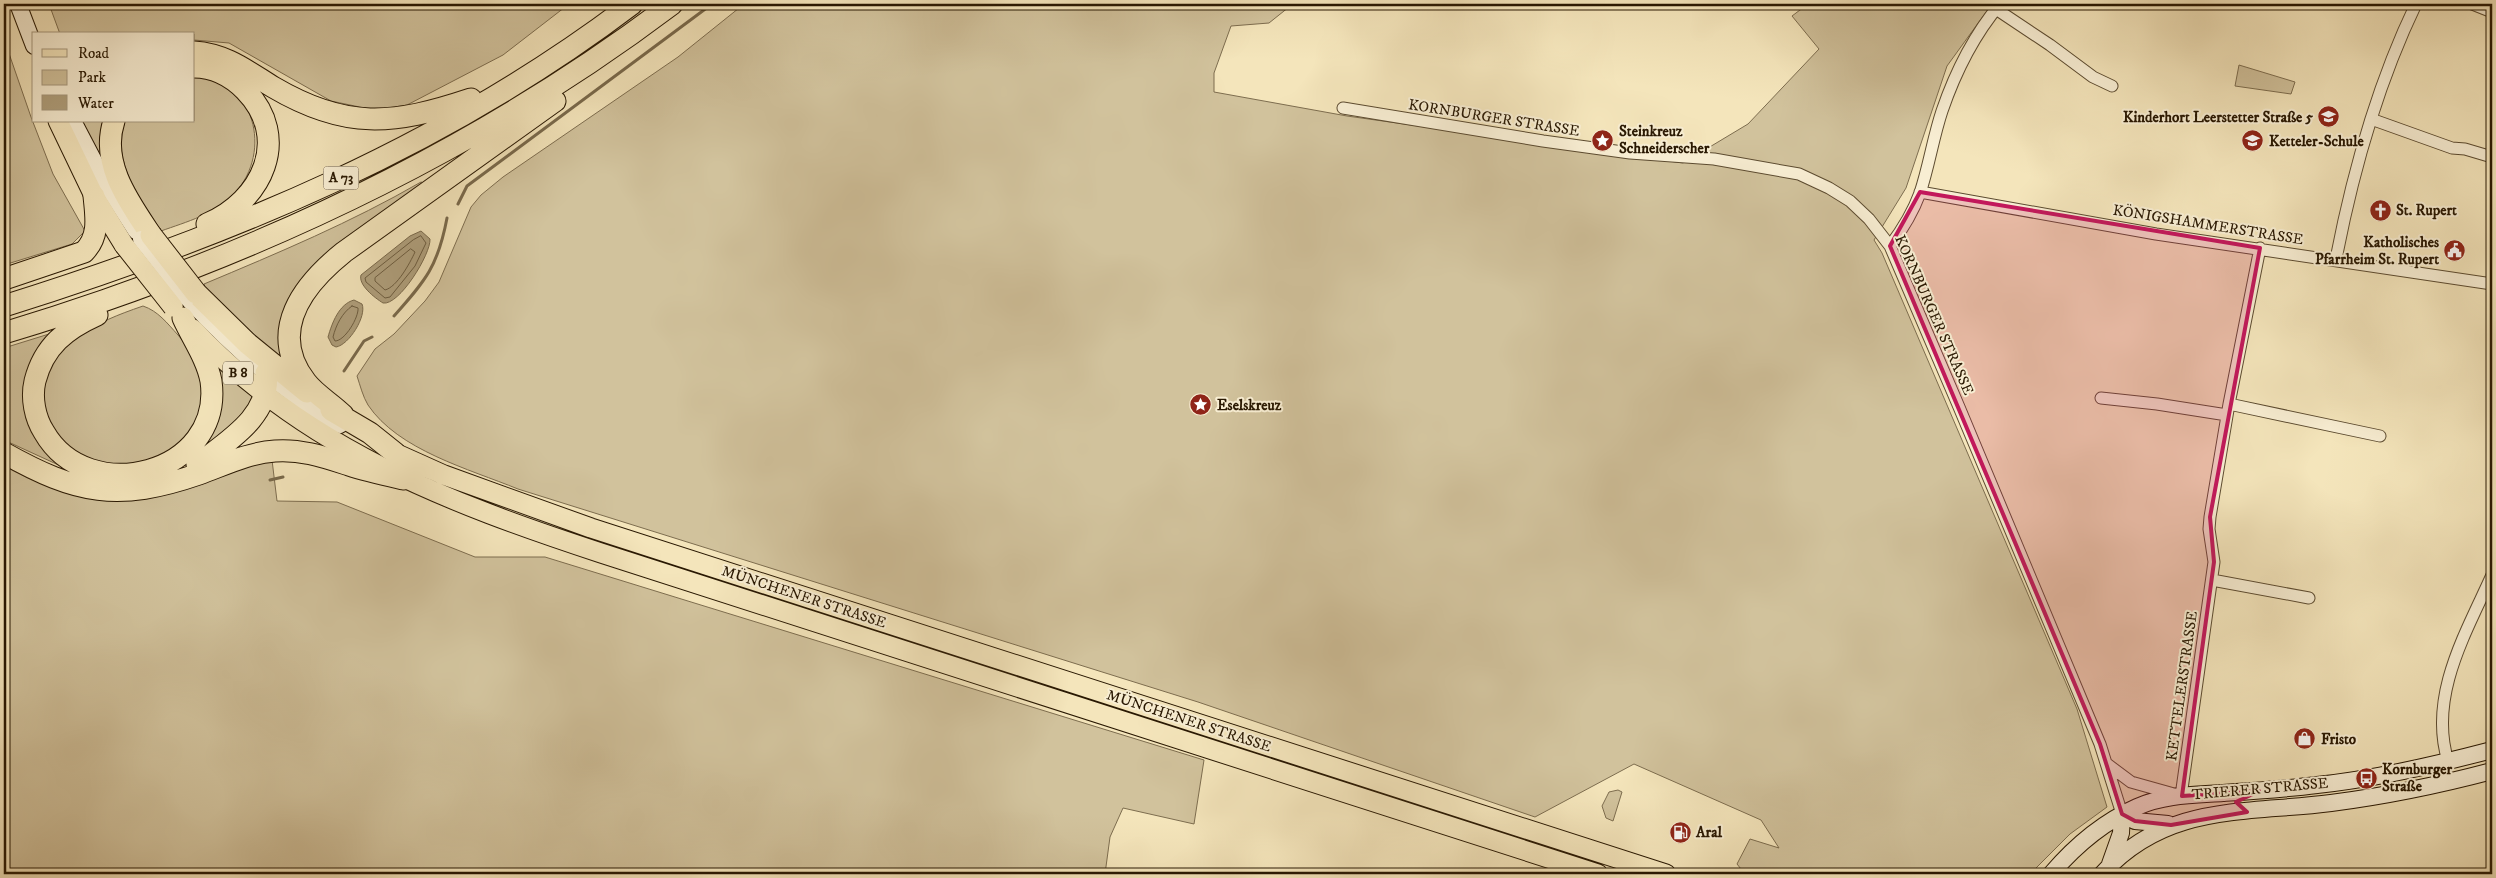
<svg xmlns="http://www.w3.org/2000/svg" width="2496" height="878" font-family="'IM FELL DW Pica',serif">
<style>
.green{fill:#d1c29c;stroke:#7d6d4f}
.water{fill:#af9f7c;stroke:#79694b}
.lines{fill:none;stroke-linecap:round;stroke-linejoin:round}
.shore{stroke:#6c5c3f;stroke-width:1}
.stream{stroke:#79694b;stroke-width:3}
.street-casing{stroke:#5c4b30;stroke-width:13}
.secondary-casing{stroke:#291802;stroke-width:18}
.primary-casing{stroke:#291802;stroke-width:21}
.highway-casing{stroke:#291802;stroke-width:23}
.street{stroke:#f8eed3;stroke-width:11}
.secondary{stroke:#f8eed3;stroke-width:16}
.primary{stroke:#f4e5bb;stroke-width:19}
.highway{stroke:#f4e5bb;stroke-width:21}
.secondary-bridge-casing{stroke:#291802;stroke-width:18;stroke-linecap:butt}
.primary-bridge-casing{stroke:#291802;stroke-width:21;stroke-linecap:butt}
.highway-bridge-casing{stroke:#291802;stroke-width:23;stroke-linecap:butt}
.secondary-bridge{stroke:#f8eed3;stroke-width:16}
.primary-bridge{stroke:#f4e5bb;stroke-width:19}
.highway-bridge{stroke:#f4e5bb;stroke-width:21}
.marked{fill:#c2185b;fill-opacity:0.2;stroke:#c2185b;stroke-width:4;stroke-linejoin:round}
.labels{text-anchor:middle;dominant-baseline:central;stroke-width:4;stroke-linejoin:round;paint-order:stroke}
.shield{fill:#f8eed3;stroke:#675841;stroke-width:1}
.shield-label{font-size:14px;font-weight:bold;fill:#291802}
.poi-label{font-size:15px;font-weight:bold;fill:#291802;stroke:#f8eed3;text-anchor:start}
.street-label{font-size:15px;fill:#291802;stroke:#f8eed3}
</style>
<rect width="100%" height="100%" fill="#f4e5bb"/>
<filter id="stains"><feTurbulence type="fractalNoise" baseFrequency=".004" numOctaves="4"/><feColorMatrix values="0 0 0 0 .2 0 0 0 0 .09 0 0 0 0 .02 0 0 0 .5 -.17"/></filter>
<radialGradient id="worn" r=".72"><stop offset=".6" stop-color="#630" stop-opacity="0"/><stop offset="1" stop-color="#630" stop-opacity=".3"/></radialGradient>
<!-- green -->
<path class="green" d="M49 4H569L503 55 407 105 374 110 331 101 229 43 194 40V34H60Z
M744 4H1289V7L1269 23 1231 26 1214 73V92L1347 116 1683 163 1748 124 1819 49 1792 16 1808 4H1992L1947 66 1906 188 1874 240 1882 253 2077 709 2107 807 2070 834 2030 874H1745L1737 864 1750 839 1779 848 1761 820 1634 764 1535 817 1198 702 518 489C469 469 398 450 368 405 363 397 360 385 357 376L375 349 394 334 425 301 439 282 471 207 481 195 503 177 678 57Z
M4 39 31 117 53 174 85 231 72 244 4 265Z
M2239 65 2295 82 2291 94 2235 86Z
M194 76C255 79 273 151 235 193 216 214 186 222 161 231 140 198 111 163 125 121H194Z
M80 121H109L111 178Z
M421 182 424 183C391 208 295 268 286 306 283 322 287 350 288 367L205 288 204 284C278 253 352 222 421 182Z
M143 306C158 311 167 323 178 335 250 414 148 503 71 449 52 436 40 409 42 387 43 380 48 372 51 366 53 360 55 352 59 348 63 344 70 341 75 338 99 322 117 315 143 306Z
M49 334 26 384 76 473 4 440V348Z
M216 363 252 395 255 400 215 442 186 458Z
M4 460 71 493 272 460 277 501 337 502 475 557H545L1204 760 1194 824 1123 808 1110 837 1105 874H4Z
M1618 790 1622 792 1613 821 1606 818 1602 806 1609 792Z"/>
<!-- water -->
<path class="water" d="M421 231 430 239C431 254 399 306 383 303 375 298 358 285 361 275L410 236Z
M354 300 362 304C367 316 349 345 336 347L332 345 328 337C332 323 339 304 354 300Z"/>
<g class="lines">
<!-- shore -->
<path class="shore" d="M421 236 426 243 415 266 390 297 385 298 366 282 365 278 413 240Z
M411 249 415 252C410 263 397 287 385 290L375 281V278Z
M352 306 358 308C359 317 345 341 335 341L333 337C336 325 342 313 352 306Z"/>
<!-- stream -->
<path class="stream" d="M458 204 467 186 712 4
M394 316C426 280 438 266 447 218
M344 371 364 341 372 337
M270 480 283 477"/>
<defs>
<path id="street" d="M2472 4 2492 12
M1996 9 2050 45 2093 77 2112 86
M1343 108 1543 141 1630 153 1714 159 1799 174 1829 188 1850 201 1869 219 1890 246 1959 407 2100 744 2122 814
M2371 119 2452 148 2465 149 2492 157
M1920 192 2156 234 2492 284
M1890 246C1902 230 1913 212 1920 193 1929 166 1933 138 1942 111 1955 73 1974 35 2000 4
M2336 259C2353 171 2377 85 2416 4
M2101 398 2157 404 2227 415
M2229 404 2380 436
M2212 580 2309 598
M2448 761C2428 696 2466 633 2492 575
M2107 764 2131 782 2181 796 2214 562 2209 529 2210 517 2229 404 2260 248"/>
<path id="secondary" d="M18 4 34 46
M73 121 106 184 136 231
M190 301C234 348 284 393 340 425
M2122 814 2135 821 2168 824
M2110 864 2121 833 2122 814
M2051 874C2075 846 2103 822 2137 807 2163 795 2194 795 2223 793 2254 791 2286 789 2317 785 2376 779 2435 765 2492 750
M2102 874C2166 803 2245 814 2331 803 2386 796 2439 785 2492 771"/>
<path id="primary" d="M58 121 94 196 124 245
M193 329C304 448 449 503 601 553L1598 874
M395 453 444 475 591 528 1666 874"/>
<path id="highway" d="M194 52C226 54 247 71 273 87 346 130 393 125 471 99
M194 67C213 67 231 76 245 90 292 138 262 201 207 224
M114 121C100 163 129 202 151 235
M4 279 84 252C100 236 96 217 94 196
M196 293 247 343 307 392
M4 306C228 236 444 147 632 4
M97 315C66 329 44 346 35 381 31 398 35 418 44 432 88 509 224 474 211 381 207 359 192 338 183 318
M4 333C243 261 472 155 672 4
M331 410 370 433 395 453
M343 415C331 403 316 395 306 382 266 331 304 284 344 252L555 101
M4 453C77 494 118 502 199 474 224 465 247 453 275 451 301 449 324 457 349 465 367 471 386 475 404 479
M197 465C226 442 272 416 266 373"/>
</defs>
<!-- street casing -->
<use href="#street" class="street-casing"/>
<!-- secondary casing -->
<use href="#secondary" class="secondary-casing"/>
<!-- primary casing -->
<use href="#primary" class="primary-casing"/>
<!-- highway casing -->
<use href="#highway" class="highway-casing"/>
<!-- street -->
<use href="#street" class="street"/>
<!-- secondary -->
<use href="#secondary" class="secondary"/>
<!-- primary -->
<use href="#primary" class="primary"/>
<!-- highway -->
<use href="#highway" class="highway"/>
<defs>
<path id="secondary-bridge" d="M141 239 187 298"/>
<path id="primary-bridge" d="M124 245 173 307"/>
<path id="highway-bridge" d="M151 235 196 293"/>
</defs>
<!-- secondary-bridge casing -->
<use href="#secondary-bridge" class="secondary-bridge-casing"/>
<!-- primary-bridge casing -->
<use href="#primary-bridge" class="primary-bridge-casing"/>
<!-- highway-bridge casing -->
<use href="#highway-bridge" class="highway-bridge-casing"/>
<!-- secondary-bridge -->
<use href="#secondary-bridge" class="secondary-bridge"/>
<!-- primary-bridge -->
<use href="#primary-bridge" class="primary-bridge"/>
<!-- highway-bridge -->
<use href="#highway-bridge" class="highway-bridge"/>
</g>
<!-- marked area -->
<path class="marked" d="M1920 192 2260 248 2210 517 2214 562 2182 796 2259 791 2236 802 2247 812 2171 825 2135 821 2122 814 2100 744 1890 246Z"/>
<!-- icons -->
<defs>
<symbol id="school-disc" viewBox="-11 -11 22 22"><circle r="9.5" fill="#8f2418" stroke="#f8eed3"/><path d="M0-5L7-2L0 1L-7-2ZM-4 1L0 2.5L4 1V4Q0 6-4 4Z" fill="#fff"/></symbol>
<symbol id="sight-disc" viewBox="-11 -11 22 22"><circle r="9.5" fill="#8f2418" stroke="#f8eed3"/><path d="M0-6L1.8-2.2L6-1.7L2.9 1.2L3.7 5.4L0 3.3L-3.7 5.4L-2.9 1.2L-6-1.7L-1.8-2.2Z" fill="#fff"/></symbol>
<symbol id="church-disc" viewBox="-11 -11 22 22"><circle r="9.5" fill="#8f2418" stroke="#f8eed3"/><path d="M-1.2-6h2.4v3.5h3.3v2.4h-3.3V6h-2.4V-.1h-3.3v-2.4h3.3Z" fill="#fff"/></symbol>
<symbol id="civic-disc" viewBox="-11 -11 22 22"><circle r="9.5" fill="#8f2418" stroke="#f8eed3"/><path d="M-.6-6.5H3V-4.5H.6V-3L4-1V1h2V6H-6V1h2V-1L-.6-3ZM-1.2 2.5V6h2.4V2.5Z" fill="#fff"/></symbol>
<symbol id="shop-disc" viewBox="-11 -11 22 22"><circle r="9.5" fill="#8f2418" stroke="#f8eed3"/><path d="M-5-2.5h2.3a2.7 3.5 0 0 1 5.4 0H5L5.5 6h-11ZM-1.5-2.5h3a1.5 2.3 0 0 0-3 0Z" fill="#fff"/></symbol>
<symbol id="bus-disc" viewBox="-11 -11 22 22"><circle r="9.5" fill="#8f2418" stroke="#f8eed3"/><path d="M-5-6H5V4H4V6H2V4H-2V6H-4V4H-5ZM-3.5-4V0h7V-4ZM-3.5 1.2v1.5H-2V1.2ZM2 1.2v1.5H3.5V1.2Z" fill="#fff"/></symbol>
<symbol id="fuel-disc" viewBox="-11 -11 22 22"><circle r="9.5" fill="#8f2418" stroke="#f8eed3"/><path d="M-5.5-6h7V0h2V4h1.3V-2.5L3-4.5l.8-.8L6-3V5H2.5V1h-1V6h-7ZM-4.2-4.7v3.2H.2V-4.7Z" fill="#fff"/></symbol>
</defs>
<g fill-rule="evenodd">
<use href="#school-disc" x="2316" y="104" width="25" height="25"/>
<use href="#sight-disc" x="1590" y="128" width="25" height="25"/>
<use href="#school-disc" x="2240" y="128" width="25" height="25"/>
<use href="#church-disc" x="2368" y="198" width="25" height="25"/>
<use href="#civic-disc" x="2442" y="238" width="25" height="25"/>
<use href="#sight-disc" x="1188" y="392" width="25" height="25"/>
<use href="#shop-disc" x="2292" y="726" width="25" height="25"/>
<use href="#bus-disc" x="2354" y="766" width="25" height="25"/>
<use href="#fuel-disc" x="1668" y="820" width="25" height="25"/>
</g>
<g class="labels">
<!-- shield labels -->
<g class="shield">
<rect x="323.5" y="166.5" width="35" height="23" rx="4"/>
<rect x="223" y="361.5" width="30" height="23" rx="4"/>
</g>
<g class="shield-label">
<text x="341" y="178">A 73</text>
<text x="238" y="373">B 8</text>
</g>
<!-- poi labels -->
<g class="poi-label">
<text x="2313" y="117" text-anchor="end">Kinderhort Leerstetter Straße 5</text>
<text x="1619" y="131">Steinkreuz<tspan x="1619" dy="17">Schneiderscher</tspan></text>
<text x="2269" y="141">Ketteler-Schule</text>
<text x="2396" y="210">St. Rupert</text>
<text x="2439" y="242" text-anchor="end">Katholisches<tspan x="2439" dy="17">Pfarrheim St. Rupert</tspan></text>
<text x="1217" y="405">Eselskreuz</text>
<text x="2321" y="739">Fristo</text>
<text x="2382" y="769">Kornburger<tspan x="2382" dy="17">Straße</tspan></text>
<text x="1696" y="832">Aral</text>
</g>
<!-- street labels -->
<g class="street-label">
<text transform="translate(1494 118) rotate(9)">KORNBURGER STRASSE</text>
<text transform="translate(2208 225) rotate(9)">KÖNIGSHAMMERSTRASSE</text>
<text transform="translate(1934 315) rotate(66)">KORNBURGER STRASSE</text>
<text transform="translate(804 597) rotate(18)">MÜNCHENER STRASSE</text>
<text transform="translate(2182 686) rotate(-82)">KETTELERSTRASSE</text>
<text transform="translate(1189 721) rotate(18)">MÜNCHENER STRASSE</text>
<text transform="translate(2260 789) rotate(-5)">TRIERER STRASSE</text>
</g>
</g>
<!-- margin -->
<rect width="2496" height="878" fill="none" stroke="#f4e5bb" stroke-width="20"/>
<rect x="5" y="5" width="2486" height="868" fill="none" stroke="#291802" stroke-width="2.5"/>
<rect x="10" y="10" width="2476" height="858" fill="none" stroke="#291802"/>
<!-- legend -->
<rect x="32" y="32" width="162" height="90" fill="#f8eed3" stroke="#a5987f"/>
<rect x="42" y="49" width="25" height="8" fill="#f4e5bb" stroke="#a5987f"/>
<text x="78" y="58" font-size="15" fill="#291802">Road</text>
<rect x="42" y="70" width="25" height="15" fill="#d1c29c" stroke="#a5987f"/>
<text x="78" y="82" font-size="15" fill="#291802">Park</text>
<rect x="42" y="95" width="25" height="15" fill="#af9f7c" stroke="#a5987f"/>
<text x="78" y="108" font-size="15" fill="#291802">Water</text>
<rect width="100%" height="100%" filter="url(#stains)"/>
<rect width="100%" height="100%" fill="url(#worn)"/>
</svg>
